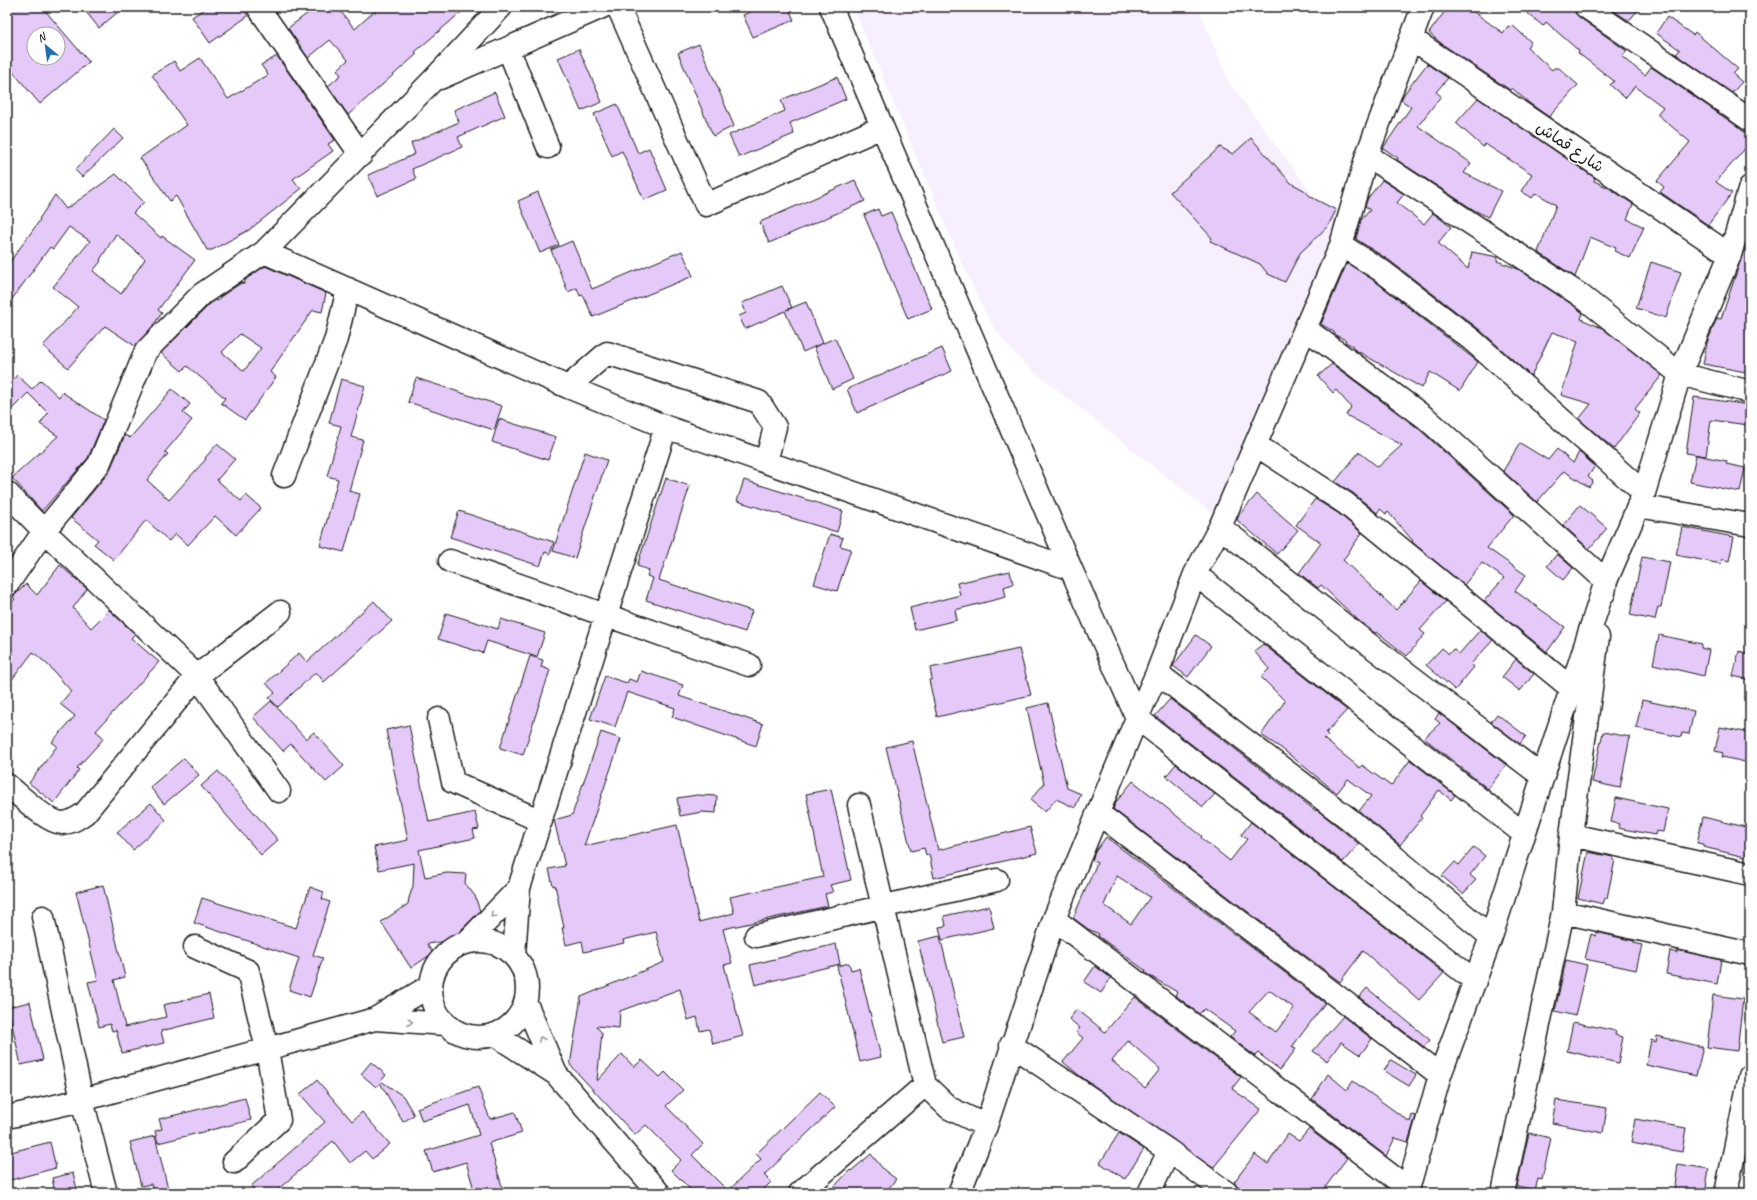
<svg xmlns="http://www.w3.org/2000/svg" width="1757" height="1200" font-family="Caveat,'Playpen Sans Arabic',sans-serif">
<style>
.built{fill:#f7effd}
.building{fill:#e4c9f9;stroke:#1c1c1c;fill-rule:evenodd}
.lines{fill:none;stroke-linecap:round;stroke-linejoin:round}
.minor-casing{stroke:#1c1c1c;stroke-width:25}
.minor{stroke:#fff;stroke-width:22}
.oneway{stroke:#999}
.labels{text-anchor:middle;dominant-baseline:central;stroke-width:3.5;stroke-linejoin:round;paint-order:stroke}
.street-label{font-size:16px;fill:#1c1c1c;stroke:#fff}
</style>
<rect width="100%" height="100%" fill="#fff"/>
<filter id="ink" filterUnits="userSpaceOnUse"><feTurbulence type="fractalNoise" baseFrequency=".025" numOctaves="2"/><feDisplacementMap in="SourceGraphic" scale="8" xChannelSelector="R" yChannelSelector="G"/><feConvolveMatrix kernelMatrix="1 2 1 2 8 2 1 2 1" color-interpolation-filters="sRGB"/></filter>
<g filter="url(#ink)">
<!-- built -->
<path class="built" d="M853 7H1198L1229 82 1319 203 1346 217 1217 517 1026 365 1008 347 990 321 962 264Z"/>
<!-- building -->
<path class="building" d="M7 7H42L89 62 40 104 7 65ZM34 34H58V58H34Z
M82 7H124L99 28Z
M207 7H241L248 16 210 43 192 17Z
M316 7H337L355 29 379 7H467L415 52 417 54 348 115 328 86 341 75 337 70 348 60 330 40 308 58 288 28Z
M762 7H788L794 20 753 37 743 15Z
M1448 7H1467L1503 33 1508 26 1510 27 1512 25 1531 42 1527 47 1552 70 1554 68H1559L1578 85 1549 117 1529 103 1512 88 1510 90 1442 44 1429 33Z
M1520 7H1574L1575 13 1579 17 1627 51 1622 57 1645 75 1651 67 1737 126 1750 137V143L1716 182 1732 193 1708 225 1660 192 1664 187 1657 181 1690 142 1657 114 1663 107 1635 86 1625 98 1610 85 1614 81 1578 53 1579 51 1546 22 1543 26Z
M1608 7H1640L1629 21Z
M1667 17 1693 35 1695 32 1738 69 1733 74 1742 82 1732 93 1676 54 1680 50 1656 33Z
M699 44 734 126 713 136 678 53Z
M579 49 602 102 581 111 558 58Z
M277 56 335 140 328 144 333 151 293 179 301 189 249 230 212 250H207L176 196 170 201 140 158 187 125 152 75 174 61 180 71 200 58 228 99 268 75 261 65Z
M1427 64 1448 78 1436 92 1441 96 1418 126 1471 163 1464 173 1501 191 1488 217 1474 210 1397 160 1398 158 1383 148 1411 107 1401 100 1404 94Z
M837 77 846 99 790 123 794 134 739 157 729 135 785 111 781 100Z
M495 92 505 116 458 137 462 147 412 169 416 179 377 196 368 175 415 154 411 143 459 122 454 110Z
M1478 98 1595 178 1594 181 1609 188 1633 204 1627 219 1644 227 1630 258 1614 251 1616 248 1590 237 1575 277 1538 252 1556 205 1536 193 1532 198 1521 191 1532 174 1485 144 1483 147 1456 123Z
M617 104 638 153 649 148 667 190 644 200 622 151 612 156 594 114Z
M114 129 123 138 82 177 75 170Z
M1251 138 1291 183 1304 190 1311 197 1336 210 1328 226 1300 253 1285 282 1268 274 1260 264 1210 241 1212 238 1170 192 1220 147 1233 154Z
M116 174 144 202 133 213 161 238 162 236 195 260 158 310 162 313 151 328 135 346 105 326 68 368 43 346 78 307 53 287 90 241 69 227 53 249 50 247 7 306V266L40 220 39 219 55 195 66 209ZM116 234 145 259 121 294 93 271 101 261 100 260Z
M855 180 865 201 769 243 760 222Z
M1382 180 1404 194 1397 203 1424 224 1433 213 1451 227 1438 243 1468 269 1472 252 1498 257 1497 261 1518 269 1573 305 1583 313 1581 319 1602 328 1662 375 1635 409 1640 413 1614 449 1579 419 1591 404 1561 395 1578 341 1552 332 1531 376 1480 330 1390 261 1356 239 1361 220 1370 210 1365 206 1368 198Z
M538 192 559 245 540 253 518 201Z
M878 209 881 216 891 212 932 309 908 319 864 215Z
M1748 238H1750V347L1746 372 1703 364 1707 343 1717 318 1721 319Z
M572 241 592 289 682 251 693 276 593 317 583 295 580 296 577 288 568 292 551 250Z
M1651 262 1681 272 1666 318 1636 308Z
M1347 263 1375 281 1478 362 1460 391 1430 372 1422 388 1352 348 1353 346 1345 342 1346 340 1335 335 1334 332 1321 324Z
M265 266 326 293 322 312 313 310 270 372 276 377 245 420 221 403 225 398 187 366 182 371 161 353 210 304 216 300 218 301 220 297 241 283 244 284 246 279ZM240 334 261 348 244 371 222 352Z
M782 286 792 308 786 310 806 302 823 343 803 352 785 311 745 329 739 316 746 313 742 303Z
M835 338 853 379 832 389 814 347Z
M942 348 952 371 857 413 847 389Z
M1332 364 1419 429 1514 515 1487 548 1526 575 1515 591 1565 627 1547 652 1484 601 1504 578 1482 563 1464 585 1412 542 1413 541 1388 512 1386 514 1380 509 1377 513 1353 493 1335 482 1359 452 1378 467 1402 445 1346 415 1351 407 1336 390 1333 393 1318 376Z
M17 375 32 389 41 380 59 397 62 392 104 420 88 458 42 511 12 478 58 436 40 424 48 413 28 393 7 414V387Z
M416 378 502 406 494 430 408 402Z
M341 379 365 386 351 437 363 440 349 491 360 494 344 552 320 546 338 479 327 476 341 426 329 423Z
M172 389 190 404 183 413 192 420 165 452 168 454 147 480 169 500 206 459 205 458 217 444 235 459 217 480 241 501 246 495 261 508 236 535 215 516 188 545 175 534 169 541 146 520 114 560 94 544 98 540 71 518 109 472 125 435 130 438Z
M1694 397 1750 405 1748 425 1711 420 1706 456 1686 453Z
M499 419 556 437 548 460 492 442Z
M1520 443 1548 460 1557 449 1573 463 1579 452 1595 466 1588 477 1593 481 1589 487 1564 471 1537 502 1503 471Z
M585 452 607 460 575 558 553 551Z
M1696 455 1727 461 1726 464 1745 468 1740 492 1690 482Z
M666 478 690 486 659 580 752 611 745 632 646 600 653 578 647 576 649 570 637 566Z
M744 480 843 511 837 532 737 501Z
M1257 494 1298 530 1277 554 1237 520 1239 515Z
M1315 499 1338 513 1362 533 1343 560 1396 610 1421 581 1446 601 1420 630 1425 634 1407 656 1377 632 1375 633 1359 621 1321 585 1318 588 1299 573 1321 543 1296 525Z
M1580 505 1607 528 1589 549 1563 525Z
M459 511 554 542 550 554 545 552 540 566 450 537Z
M1682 527 1734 537 1729 561 1722 559 1721 564 1676 555Z
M830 534 843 538 840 546 851 549 837 591 814 584Z
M1557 554 1573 568 1563 580 1547 566Z
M1642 557 1670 562 1661 607H1658L1655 620 1630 615Z
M60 565 87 589 73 608 91 628 109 610 135 634 131 638 159 662 96 731 104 738 77 768 79 770 54 803 29 783 57 746 52 742 75 716 60 704 71 691 48 665 33 652 7 686V608L15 599 13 597 26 584 37 595Z
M1010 571 1013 584 1004 587 1006 597 955 610 957 620 915 630 910 608 960 595 957 583Z
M374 601 392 621 324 682 316 672 278 707 269 698 275 693 266 683 299 653 307 662Z
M446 613 498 629 501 619 545 633 537 657 487 641 483 653 438 639Z
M1480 630 1493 640 1471 664 1474 667 1455 690 1426 665 1442 648 1449 654 1453 649 1459 654Z
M1196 635 1211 646 1188 677 1173 666Z
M1659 635 1702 644 1701 648 1709 650 1704 676 1653 664Z
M1263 644 1347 710 1326 733 1328 735 1324 739 1360 768 1362 765 1391 786 1410 760 1455 795 1451 800 1439 790 1420 816 1422 818 1400 845 1359 811 1371 796 1348 779 1337 793 1281 748 1261 735 1285 701 1261 677 1269 669 1254 651Z
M1019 649 1031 695 937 717 929 680 932 679 930 668Z
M1739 651 1750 654V680L1733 676Z
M530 656 543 660 541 667 550 670 523 755 500 748Z
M1516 659 1534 674 1520 691 1502 677Z
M641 671 683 685 679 696 763 724 756 746 672 717 675 708 627 692 615 727 590 719 605 676 627 683 629 679 637 682Z
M1170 699 1316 811 1317 810 1341 829 1359 844 1343 862 1155 716Z
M1642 700 1694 711 1689 734 1682 733 1681 737 1636 728Z
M271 701 306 739 314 732 344 766 326 782 291 744 283 751 253 717Z
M1048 703 1067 788 1081 794 1075 808 1056 799 1045 812 1030 800 1044 784 1027 708Z
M1439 713 1505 764 1506 765 1488 789 1424 738 1440 723 1435 719Z
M1497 714 1526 736 1520 744 1491 722Z
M409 725 429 822 475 812 479 829 473 830 475 838 419 850 425 877 447 873 466 874 465 883 475 896 480 911 458 933 455 940 427 944 433 953 411 968 381 922 408 904 409 898 413 886 414 863 379 870 374 847 408 840 386 730Z
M1720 727 1750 733V763L1722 757 1723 753 1715 751Z
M601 732 621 739 584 846 677 825 699 922 734 913 730 897 823 877 806 794 831 789 851 880 830 885 833 892 825 894 828 906 723 929 732 963 724 965 743 1036 713 1044 709 1029 700 1031 697 1017 688 1020 680 989 620 1011 619 1028 596 1026 602 1033 597 1081 622 1054 634 1067 642 1060 660 1077 665 1072 683 1090 666 1106 703 1144 692 1155 728 1191 761 1159 756 1154 820 1092 835 1107 764 1175 771 1182 760 1193H694L671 1170 681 1160 646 1125 635 1135 570 1065 581 997 664 962 656 932 623 940 624 943 584 952 582 941 566 945 562 928H564L555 885 553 886 549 869 565 866 554 820 572 815Z
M1603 732 1630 737 1620 788 1592 782Z
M912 741 938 850 1030 827 1037 853 934 878 929 854 926 855 924 848 911 851 886 747Z
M184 758 199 775 164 804 150 787Z
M1176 764 1215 794 1203 807 1166 776Z
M218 771 278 840 261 855 201 786Z
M1133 781 1202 836 1201 838 1230 861 1247 839 1241 835 1251 822 1444 973 1419 1000 1363 951 1340 982 1113 809 1116 802Z
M697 795 717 796 716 813 702 812 680 816 677 798Z
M1616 798 1668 809 1663 832 1656 831 1655 835 1618 828 1619 824 1611 822Z
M151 803 166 820 133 850 117 832Z
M1703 817 1750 828V855L1746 854 1745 857 1703 847V844L1697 843Z
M1106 837 1325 1003 1292 1047 1296 1049 1280 1070 1258 1053 1255 1056 1230 1037 1235 1031 1204 1009 1199 1014 1175 995 1177 992 1145 973 1146 971 1098 936 1099 934 1088 929 1073 918 1097 863 1092 860 1095 852ZM1117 876 1150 897 1131 924 1104 905ZM1269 990 1294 1008 1276 1032 1249 1012Z
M1474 847 1485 856 1470 875 1476 880 1463 894 1442 876 1455 862 1459 865Z
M1588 852 1613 857V860H1615L1607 898H1605L1603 904 1578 898Z
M103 885 125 977 114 980 125 1027 166 1017 163 1005 209 994 214 1018 161 1031 164 1043 122 1053 116 1030 112 1031 110 1024 99 1027 88 982 98 980 76 892Z
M310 887 324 892 322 899 330 902 313 955 323 958 310 997 289 990 299 958 194 923 202 898 296 928Z
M989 906 994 928 942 940 939 927 946 926 944 916Z
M1596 932 1634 941V943L1642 945 1636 970 1585 959 1591 934 1596 936Z
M940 936 964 1037 942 1042 918 941Z
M836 944 840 964 755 985 750 965Z
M1677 950 1721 960 1717 984 1666 974 1670 951 1677 953Z
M1566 960 1587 965 1575 1016 1555 1011Z
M849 963 851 970 859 968 881 1057 860 1062 837 966Z
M1095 966 1111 978 1101 993 1084 982Z
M1367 988 1430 1040 1424 1047 1359 997Z
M1713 995 1743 999 1737 1051 1707 1047Z
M1135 997 1241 1077 1232 1089 1261 1109 1213 1168 1080 1076 1063 1062 1083 1038 1076 1032 1080 1028 1069 1019 1077 1009 1105 1032ZM1128 1041 1160 1069 1145 1088 1112 1061Z
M30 1002 43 1060 21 1065 8 1007Z
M1343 1016 1372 1039 1360 1055 1341 1042 1327 1061 1313 1051Z
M1573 1022 1616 1031 1615 1035 1623 1037 1618 1063 1567 1051Z
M1657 1036 1703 1047 1696 1076 1646 1065 1651 1040 1656 1042Z
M1391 1060 1416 1075 1409 1086 1384 1071Z
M371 1062 386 1075 381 1081 403 1096 414 1115 403 1122 380 1083 376 1087 361 1074Z
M1328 1074 1347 1090 1353 1081 1410 1122 1412 1115 1416 1116 1408 1142 1395 1138 1386 1156 1312 1099Z
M317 1080 352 1121 362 1112 390 1144 372 1159 365 1151 350 1163 333 1141 274 1193H257L251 1186 325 1122 300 1094Z
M478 1087 490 1119 515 1112 522 1133 489 1143 504 1193H475L466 1162 433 1172 426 1151 479 1135 470 1105 422 1121 417 1108Z
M245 1098 251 1120 158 1143 155 1131 162 1129 159 1119Z
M1556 1100 1607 1108 1603 1133 1552 1123Z
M1635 1119 1686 1128 1682 1152 1631 1143Z
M1309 1129 1347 1158 1321 1193H1244L1239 1189 1234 1182 1255 1154 1268 1164 1288 1134 1299 1141Z
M1119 1133 1144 1149 1125 1179 1100 1163Z
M1529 1133 1551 1138 1542 1180 1538 1179 1535 1190 1517 1186Z
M155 1136 169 1193H153L151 1184 141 1186 130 1142Z
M50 1142 56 1168 7 1181V1153Z
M871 1154 884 1170 896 1179 885 1193H828L850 1170 851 1171Z
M1678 1164 1709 1169 1705 1193H1674Z
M73 1173 78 1193H55L52 1178Z"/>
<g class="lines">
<defs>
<path id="minor" d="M258 7 361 155
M618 7 706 205 882 127
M831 7 1071 569
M1586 7 1750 120
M1411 38 1730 255
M508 48 548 147
M440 78 602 7
M1367 155 1580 295 1680 374 1750 392
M1341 245 1382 271 1472 340 1644 493
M264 252 432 81 501 7
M1306 329 1427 419 1606 581 1604 593
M568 387 607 353 759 402 775 427 766 462
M1256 445 1345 503 1571 688
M284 476 336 339 348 289
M7 493 44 531 197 676 279 791
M1638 506 1750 525
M1220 527 1358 636 1543 777
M450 561 749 665
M1195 574 1524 834
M7 585 44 531 99 464 146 351 202 294 264 252 568 387 666 427 1071 569 1137 718 1475 981
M1157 673 1349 819 1491 937
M439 719 453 782 541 821
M7 785C20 795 46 822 62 823 71 823 78 818 85 813L197 676 280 612
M1098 813 1440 1075
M1571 835 1750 874
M1563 912 1750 954
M43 917 82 1100 106 1193
M1054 919 1409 1189
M756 936 997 880
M431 989a48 48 0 1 1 96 0a48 48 0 1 1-96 0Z
M467 942 519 888
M195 947 248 971 267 1049 279 1120 234 1162
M514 955 519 888 666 427
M526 1003 556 1074
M375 1019 445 1024
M495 1035 556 1074 659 1193
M1011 1045 1169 1151 1227 1193
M925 1085 949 1108 986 1126
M7 1117 82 1100 375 1019 430 986
M800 1193 925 1085 859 805
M959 1193 986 1126 1054 919 1137 718 1157 673 1195 574 1220 527 1341 245 1367 155 1423 7
M1149 1193 1169 1151
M1407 1193 1440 1075 1491 937 1606 581 1644 493 1680 374 1730 255 1750 187
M1503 1193 1563 912 1571 835 1598 637
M1726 1193 1750 1076"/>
</defs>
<!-- minor casing -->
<use href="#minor" class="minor-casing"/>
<!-- minor -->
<use href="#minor" class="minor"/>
</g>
<!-- one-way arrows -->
<defs><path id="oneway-chevron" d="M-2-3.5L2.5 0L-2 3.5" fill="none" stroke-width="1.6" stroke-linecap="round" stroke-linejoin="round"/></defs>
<g class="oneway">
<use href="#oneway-chevron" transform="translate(493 915) rotate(134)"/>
<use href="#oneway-chevron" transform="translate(410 1022) rotate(4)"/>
<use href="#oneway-chevron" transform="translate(541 1039) rotate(-113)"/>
</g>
</g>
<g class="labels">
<!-- street labels -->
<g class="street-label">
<text transform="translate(1570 147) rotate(34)">شارع قماش</text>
</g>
</g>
<!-- margin -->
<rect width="1757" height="1200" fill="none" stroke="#fff" stroke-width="24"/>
<rect x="12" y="12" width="1733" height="1176" fill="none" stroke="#1c1c1c" stroke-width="1.5" filter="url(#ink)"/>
<!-- north arrow -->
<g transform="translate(46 46) rotate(331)"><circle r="19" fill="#ffffff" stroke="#a4a4a4"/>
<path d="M0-3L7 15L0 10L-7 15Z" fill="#1f6fb2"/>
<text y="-6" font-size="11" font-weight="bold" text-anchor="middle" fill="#1c1c1c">N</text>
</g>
</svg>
